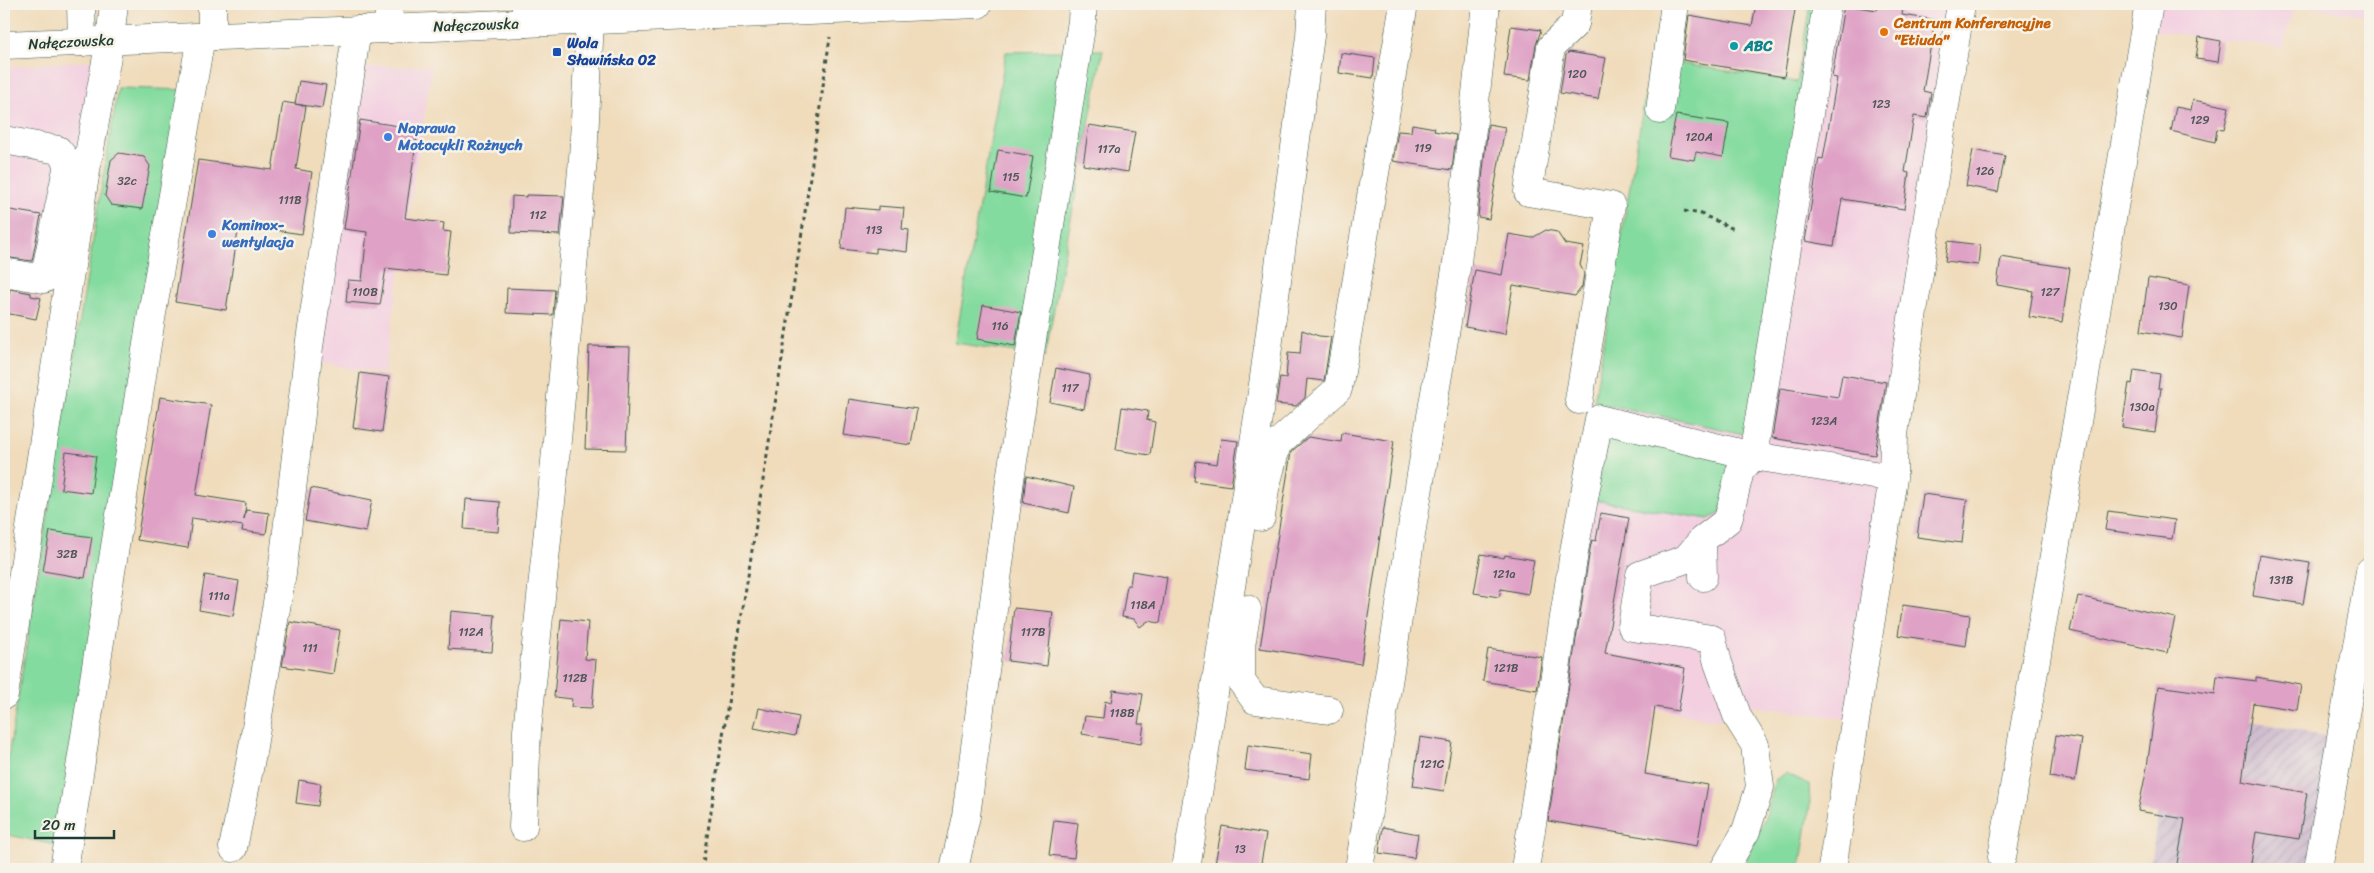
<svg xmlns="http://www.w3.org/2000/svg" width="2374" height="873" font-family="Sriracha,sans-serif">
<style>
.built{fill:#f3cfe0}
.industrial{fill:url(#industrial-furrows)}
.green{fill:#84db9f;stroke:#528c6a}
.building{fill:#dfa2c6}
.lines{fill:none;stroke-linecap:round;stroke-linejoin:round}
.minor-casing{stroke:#3e5548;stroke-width:29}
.major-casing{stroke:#3e5548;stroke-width:29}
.path{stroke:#3e5548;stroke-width:3;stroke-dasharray:4 4;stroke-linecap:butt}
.minor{stroke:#fff;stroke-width:28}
.major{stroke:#fff;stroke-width:28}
.food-dot{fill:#e8710a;stroke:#f7f3e8;stroke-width:2}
.culture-dot{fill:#0f9aa8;stroke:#f7f3e8;stroke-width:2}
.transit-dot{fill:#1a4fb4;stroke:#f7f3e8;stroke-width:2}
.shop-dot{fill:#3f7fe0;stroke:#f7f3e8;stroke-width:2}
.labels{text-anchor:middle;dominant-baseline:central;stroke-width:5;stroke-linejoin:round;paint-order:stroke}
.number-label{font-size:12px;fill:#4f5658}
.food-label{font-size:15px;font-weight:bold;fill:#c56008;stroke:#f7f3e8;text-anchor:start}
.street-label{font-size:15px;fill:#1f3d34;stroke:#f7f3e8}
.transit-label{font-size:15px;font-weight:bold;fill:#164399;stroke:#f7f3e8;text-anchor:start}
.culture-label{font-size:15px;font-weight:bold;fill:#0d838f;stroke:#f7f3e8;text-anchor:start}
.shop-label{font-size:15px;font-weight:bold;fill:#366cbe;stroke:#f7f3e8;text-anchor:start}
</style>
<defs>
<pattern id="industrial-furrows" width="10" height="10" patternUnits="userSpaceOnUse" patternTransform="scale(1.25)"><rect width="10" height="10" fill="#cfbdcf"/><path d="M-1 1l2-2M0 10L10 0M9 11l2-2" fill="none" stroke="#b1a3b2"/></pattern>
</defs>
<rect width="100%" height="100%" fill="#f7f3e8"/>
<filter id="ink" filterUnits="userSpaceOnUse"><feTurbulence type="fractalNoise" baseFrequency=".02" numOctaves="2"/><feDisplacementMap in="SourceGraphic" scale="10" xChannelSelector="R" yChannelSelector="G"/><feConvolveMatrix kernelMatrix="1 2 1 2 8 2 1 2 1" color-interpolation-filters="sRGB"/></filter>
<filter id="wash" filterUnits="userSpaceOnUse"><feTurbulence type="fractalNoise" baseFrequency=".0096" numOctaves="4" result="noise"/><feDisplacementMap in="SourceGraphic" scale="20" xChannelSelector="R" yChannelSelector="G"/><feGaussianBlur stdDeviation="1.12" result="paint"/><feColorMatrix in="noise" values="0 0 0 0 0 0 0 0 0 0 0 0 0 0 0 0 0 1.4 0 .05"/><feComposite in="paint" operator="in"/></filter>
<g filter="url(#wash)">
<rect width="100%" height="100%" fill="#f0dcbb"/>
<!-- built -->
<path class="built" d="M1827 4H1955L1848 719 1722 702 1720 721 1552 691 1571 524 1594 402 1758 438Z
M2153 4H2370V16L2294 5 2283 48 2148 30Z
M99 60 58 295 4 284V67Z
M432 66 384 374 314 362 358 67Z"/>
<!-- industrial -->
<path class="industrial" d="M2182 706 2333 738 2311 869H2149L2166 770Z"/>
<!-- green -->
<path class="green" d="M1810 4H1822L1753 436 1594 402 1652 54 1684 64 1797 82Z
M1103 50 1045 356 955 343 1006 52Z
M118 88 191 90 69 848 4 834V782Z
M1607 432 1736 457 1721 513 1708 519 1594 500Z
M1786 773 1809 784 1810 805 1800 869H1742L1767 813 1775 780Z"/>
<g id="blocks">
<!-- building -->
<path class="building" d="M1756 4H1796L1784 77 1683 60 1689 15 1752 26Z
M1878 4 1903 7 1902 15 1935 20 1923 91 1931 93 1927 118 1914 116 1905 172 1909 173 1904 209 1842 199 1834 246 1805 241 1819 158 1823 159 1837 78 1832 77 1844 5 1877 10Z
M1511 26 1541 30 1536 45 1530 80 1504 77Z
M2199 37 2221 41 2218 62 2196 59Z
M1569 52 1606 58 1598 99 1560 93 1566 55Z
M1341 53 1375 58 1373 78 1339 73Z
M299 81 326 85 322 108 295 104Z
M2193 100 2229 107 2224 130 2217 129 2215 142 2171 131 2176 107 2191 110Z
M283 102 306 106 296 169 312 172 302 234 239 225 226 310 175 302 198 160 272 170Z
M1676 115 1729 123 1723 157 1696 152 1694 160 1668 156Z
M360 120 418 129 405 218 444 223 443 231 451 232 446 275 386 268 380 305 346 302 348 280 362 281 367 232 344 229Z
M1412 124 1435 128 1434 131 1456 135 1452 170 1393 161 1398 131 1411 132Z
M1488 124 1505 127 1489 219 1478 217Z
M1089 125 1135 132 1128 172 1083 165Z
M998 150 1033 156 1026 198 991 192Z
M1973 150 2005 156 1998 192 1966 186Z
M119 153 144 157 150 166 142 209 111 205 105 196 111 160Z
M526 195 564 196 560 235 511 233 512 196 526 197Z
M878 206 904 208 902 229 909 230 907 252 876 248V253L841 249 845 207 878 210Z
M4 209 41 215 32 261 4 257Z
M1546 230 1557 232 1565 244 1584 247 1580 265 1584 273 1582 287 1575 296 1513 285 1505 334 1465 327 1475 270 1502 275 1509 234 1532 238Z
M1948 241 1980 245 1978 265 1945 261Z
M2001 257 2070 268 2062 322 2029 317 2033 291 1997 285Z
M2148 278 2189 285 2182 338 2141 331Z
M507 288 555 290 553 315 506 313Z
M10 289 31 293V296L41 298 36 319 5 313Z
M983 305 1021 312 1015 346 977 339Z
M1302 330 1319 336 1331 337 1324 381 1307 379 1305 398 1296 406 1276 404 1280 377 1286 378 1288 353 1300 354Z
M589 346 630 347 626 450 585 449Z
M1056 368 1090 375 1084 409 1050 402Z
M2134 370 2160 374 2158 388H2161L2155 432 2122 427 2129 383 2132 384Z
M360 373 389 377 382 432 353 428Z
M1842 375 1886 382 1875 455 1772 438 1780 388 1838 397Z
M160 397 211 405 196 495 246 503 244 520 246 510 269 513 266 534 242 531 243 526 192 518 188 548 137 540Z
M849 399 917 409 911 445 843 435Z
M1122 407 1148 411 1147 420 1155 422 1150 455 1116 450Z
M1342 433 1394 441 1361 664 1260 648 1291 452 1308 437 1341 442Z
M1221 439 1238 441 1231 486 1194 481 1196 461 1217 464Z
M66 452 96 456 91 493 61 489Z
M1026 476 1074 487 1069 513 1023 503Z
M311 488 372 500 366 532 305 521Z
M1923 494 1967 500 1962 543 1917 537Z
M466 499 500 502 498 532 464 529Z
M2108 511 2175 520 2172 539 2105 530Z
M1601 513 1629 518 1605 653 1685 668 1678 711 1655 707 1645 774 1708 785 1697 846 1548 821 1590 549 1592 540 1596 541Z
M50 531 92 537 85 578 43 571Z
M1481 554 1504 558 1505 555 1534 560 1528 594 1501 589 1499 597 1474 593Z
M2259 555 2310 563 2303 604 2253 596Z
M1132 571 1167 577 1160 623 1148 621 1140 627 1134 619 1122 617 1127 585H1130Z
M205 575 239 581 233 616 199 610Z
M2078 596 2175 618 2167 653 2070 631Z
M1903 605 1970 615 1966 646 1898 635Z
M1014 608 1053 612 1047 666 1008 661Z
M451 611 495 615 492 652 448 649Z
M561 619 588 622 585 659 596 660 592 708 571 707 572 699 554 697Z
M290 622 340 630 333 674 282 666Z
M1488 649 1542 657 1537 690 1483 681Z
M2217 676 2256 681V677L2301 685 2297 710 2253 703 2242 781 2307 793 2299 839 2256 832 2250 869H2176L2185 819 2138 811 2147 767 2158 686 2215 694Z
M1113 690 1143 694 1138 724H1144L1141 744 1082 734 1085 716 1103 718 1105 701 1111 703Z
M759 708 799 717 795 736 754 728Z
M2056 735 2082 739 2075 781 2050 777Z
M1420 737 1452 742 1444 791 1413 786Z
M1248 745 1312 754 1309 779 1245 770Z
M299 780 321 784 318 806 296 803Z
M1054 820 1078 823 1074 858 1049 855Z
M1222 826 1266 834 1260 869H1244L1215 864Z
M1383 827 1418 834 1414 858 1379 853Z"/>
</g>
</g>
<g filter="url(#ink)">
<use href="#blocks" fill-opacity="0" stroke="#3e5548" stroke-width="1"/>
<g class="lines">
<defs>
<path id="minor" d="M81 4 82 42
M212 4V36
M388 4 390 29
M526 4V23
M1578 4 1575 24 1551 47 1528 192 1611 206 1579 400
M1827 4 1753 456 1893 478
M1660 110 1675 4
M4 140 58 150 66 160 67 169 44 279 4 272
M1261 517 1265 489 1277 444 1338 389 1404 4
M1702 540 1686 559 1640 575 1632 627 1712 639 1718 663 1738 718 1755 745 1760 787 1746 831 1724 869
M1247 609 1241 646V681L1255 700 1329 710
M4 695 85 176 110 40 114 4
M523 827 527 731 553 483 583 159 590 21
M233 848 250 764 282 573 309 347 357 30
M2002 857 2149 4
M64 869 151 319 201 37
M954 869 966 816 1010 480 1082 21 1083 4
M1186 869 1262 392 1310 36 1312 4
M1359 869 1413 522 1457 263 1486 4
M1525 869 1575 546 1599 419 1753 456 1740 471 1728 520 1702 540 1703 577
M1832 869 1893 478 1894 434 1961 4
M2318 869 2370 571"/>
<path id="major" d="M4 45 978 4"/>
</defs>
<!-- minor casing -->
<use href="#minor" class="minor-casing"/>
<!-- major casing -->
<use href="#major" class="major-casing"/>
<!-- path -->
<path class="path" d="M1684 211 1701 214 1736 230
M702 869 804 219 830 37"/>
<!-- minor -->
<use href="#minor" class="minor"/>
<!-- major -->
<use href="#major" class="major"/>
</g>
</g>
<!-- markers -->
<circle class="food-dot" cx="1884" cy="32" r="5"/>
<circle class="culture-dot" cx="1734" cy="46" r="5"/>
<rect class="transit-dot" x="552" y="47" width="10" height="10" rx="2.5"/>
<g class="shop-dot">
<circle cx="388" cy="137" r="5"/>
<circle cx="212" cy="234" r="5"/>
</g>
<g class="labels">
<!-- number labels -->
<g class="number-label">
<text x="1577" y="74">120</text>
<text x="1881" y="104">123</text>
<text x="2200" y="120">129</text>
<text x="1699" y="137">120A</text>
<text x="1423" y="148">119</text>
<text x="1109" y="149">117a</text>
<text x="1985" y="171">126</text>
<text x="1011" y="177">115</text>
<text x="127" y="181">32c</text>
<text x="290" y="200">111B</text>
<text x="538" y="215">112</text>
<text x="874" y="230">113</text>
<text x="365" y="292">110B</text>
<text x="2050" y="292">127</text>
<text x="2168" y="306">130</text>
<text x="1000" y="326">116</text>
<text x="1070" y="388">117</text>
<text x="2142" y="407">130a</text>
<text x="1824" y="421">123A</text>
<text x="67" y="554">32B</text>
<text x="1504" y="574">121a</text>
<text x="2281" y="580">131B</text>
<text x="219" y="596">111a</text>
<text x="1143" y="605">118A</text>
<text x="471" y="632">112A</text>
<text x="1033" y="632">117B</text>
<text x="310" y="648">111</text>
<text x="1506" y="668">121B</text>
<text x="575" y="678">112B</text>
<text x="1122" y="713">118B</text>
<text x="1432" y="764">121C</text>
<text x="1240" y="849">13</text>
</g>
<!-- food labels -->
<g class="food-label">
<text x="1894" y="23">Centrum Konferencyjne<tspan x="1894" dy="17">"Etiuda"</tspan></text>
</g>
<!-- street labels -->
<g class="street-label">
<text transform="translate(476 25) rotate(-2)">Nałęczowska</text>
<text transform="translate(71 42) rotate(-3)">Nałęczowska</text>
</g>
<!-- transit labels -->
<g class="transit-label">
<text x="567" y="43">Wola<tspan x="567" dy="17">Sławińska 02</tspan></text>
</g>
<!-- culture labels -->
<g class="culture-label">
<text x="1744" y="46">ABC</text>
</g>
<!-- shop labels -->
<g class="shop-label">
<text x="398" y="128">Naprawa<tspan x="398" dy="17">Motocykli Rożnych</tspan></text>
<text x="222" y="225">Kominox-<tspan x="222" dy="17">wentylacja</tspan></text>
</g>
</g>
<!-- margin -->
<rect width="2374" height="873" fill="none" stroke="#f7f3e8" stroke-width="20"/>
<!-- scale -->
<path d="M35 830v8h79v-8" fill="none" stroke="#1f3d34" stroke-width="2.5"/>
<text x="42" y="830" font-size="15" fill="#1f3d34" stroke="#f7f3e8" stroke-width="4" paint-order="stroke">20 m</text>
</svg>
